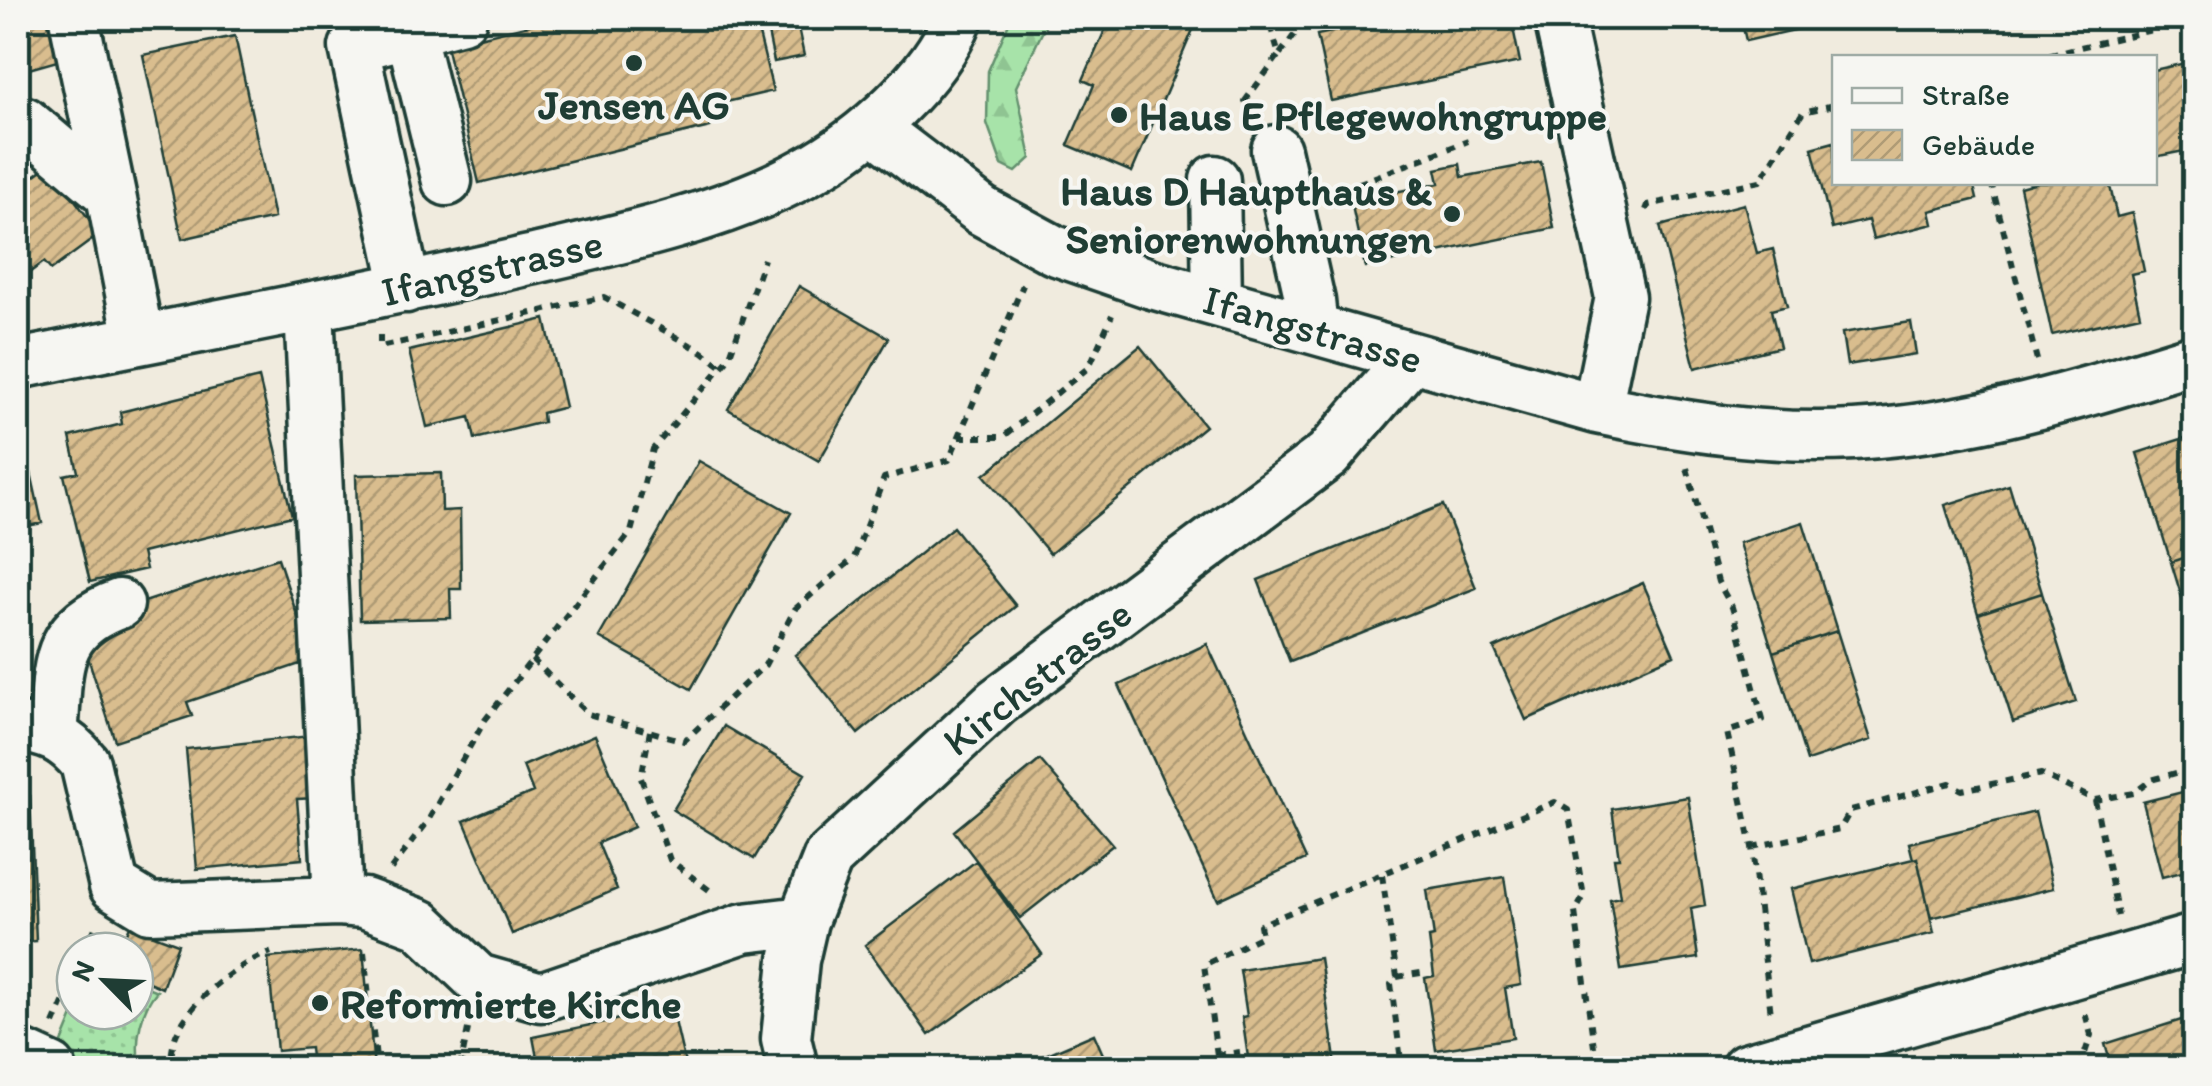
<svg xmlns="http://www.w3.org/2000/svg" width="2212" height="1086" font-family="Itim,sans-serif">
<style>
.grass{fill:url(#grass-dots);stroke:#63906e;stroke-width:2.5}
.forest{fill:url(#forest-firs);stroke:#63906e;stroke-width:2.5}
.building{fill:url(#building-hatch);stroke:#1f3d34;stroke-width:2.5}
.lines{fill:none;stroke-linecap:round;stroke-linejoin:round}
.minor-casing{stroke:#1f3d34;stroke-width:55}
.path{stroke:#1f3d34;stroke-width:6;stroke-dasharray:8 8;stroke-linecap:butt}
.minor{stroke:#f6f6f2;stroke-width:48}
.poi-dot{fill:#1f3d34;stroke:#f6f6f2;stroke-width:4}
.labels{text-anchor:middle;dominant-baseline:central;stroke-width:8;stroke-linejoin:round;paint-order:stroke}
.poi-label{font-size:42px;font-weight:bold;fill:#1f3d34;stroke:#f6f6f2;text-anchor:start}
.street-label{font-size:42px;fill:#1f3d34;stroke:#f6f6f2}
</style>
<defs>
<pattern id="grass-dots" width="8" height="8" patternUnits="userSpaceOnUse" patternTransform="scale(2.5)"><rect width="8" height="8" fill="#a7e3a9"/><path d="M2 2h.1M6 6h.1" fill="none" stroke="#8fc492" stroke-width="1.8" stroke-linecap="round"/></pattern>
<pattern id="forest-firs" width="22" height="20" patternUnits="userSpaceOnUse" patternTransform="scale(2.5)"><rect width="22" height="20" fill="#a7e3a9"/><path d="M5 1l3.5 6h-7zM16 11l3.5 6h-7z" fill="#8fc492"/></pattern>
<pattern id="building-hatch" width="6" height="6" patternUnits="userSpaceOnUse" patternTransform="scale(2.5)"><rect width="6" height="6" fill="#d9bd8e"/><path d="M-1 1l2-2M0 6l6-6M5 7l2-2" fill="none" stroke="#af9b75"/></pattern>
</defs>
<rect width="100%" height="100%" fill="#f0ebde"/>
<filter id="ink" filterUnits="userSpaceOnUse"><feTurbulence type="fractalNoise" baseFrequency=".01" numOctaves="2"/><feDisplacementMap in="SourceGraphic" scale="20" xChannelSelector="R" yChannelSelector="G"/><feConvolveMatrix kernelMatrix="1 2 1 2 8 2 1 2 1" color-interpolation-filters="sRGB"/></filter>
<g filter="url(#ink)">
<!-- grass -->
<path class="grass" d="M135 982 157 991C141 1009 135 1039 139 1062 109 1071 84 1072 56 1057L75 1011H135Z"/>
<!-- forest -->
<path class="forest" d="M1011 18H1049L1016 87 1031 158 1016 172 1002 165 987 123 988 71Z"/>
<!-- building -->
<path class="building" d="M18 18H49L61 60 18 72Z
M558 18H755L773 91 705 107 710 127 479 183 446 45Z
M765 18H796L804 56 774 62Z
M1123 18H1198L1132 172 1068 145 1094 85 1083 80 1109 21 1120 26Z
M1402 18H1511L1520 62 1331 101 1317 35Z
M1741 18H1829L1830 22 1746 41Z
M235 36 274 218 182 239 143 55Z
M2194 61V161L2186 163 2184 151 2154 157V70Z
M1834 142V182H1973L1977 199 1930 211 1933 224 1873 239 1868 220 1832 229 1812 148Z
M1541 162 1554 228 1365 267 1351 201 1439 183 1436 169 1460 164 1462 177Z
M49 165 100 234 51 270 44 262 18 281V188Z
M2038 182H2109L2117 217 2132 213 2144 271 2131 274 2140 315 2052 335 2020 187Z
M1744 204 1757 253 1773 249 1787 306 1771 310 1780 347 1695 368 1660 226Z
M799 286 889 338 819 461 728 409Z
M545 319 565 407 542 413 543 422 475 439 470 417 427 427 409 351Z
M1911 322 1916 354 1847 365 1842 333Z
M1140 346 1205 426 1050 554 984 475Z
M259 378 292 516 142 553 146 569 90 582 64 475 78 472 70 437 122 424 120 412Z
M20 422 42 523 18 528V423Z
M2194 435V554L2171 562 2137 453Z
M699 461 791 513 691 689 599 637Z
M441 473 442 511 460 510 461 589H450L451 618 360 620 356 475Z
M2009 485 2042 593 1978 614 1945 505Z
M1443 505 1476 588 1290 662 1258 580Z
M1803 522 1837 631 1773 652 1739 543Z
M953 527 1016 606 858 734 795 655Z
M2194 554V637L2171 562Z
M278 558 312 660 187 702 192 716 115 741 82 639 134 622 129 607Z
M1643 583 1674 655 1526 720 1494 648Z
M2042 593 2076 702 2013 722 1978 614Z
M1837 631 1871 740 1807 761 1773 652Z
M1207 644 1306 859 1218 900 1119 685Z
M724 726 805 774 754 859 673 810Z
M595 735 634 827 598 843 617 889 512 934 464 821 533 792 523 766Z
M310 736 316 798 297 799 302 859 197 869 186 749Z
M1040 760 1113 845 1020 918 954 831Z
M2194 789V869L2162 877 2143 802Z
M30 796 36 941 18 942V797Z
M1688 797 1705 905 1691 908 1698 958 1621 970 1610 899 1620 897 1614 858H1619L1612 809Z
M2035 812 2053 888 1931 918 1917 858 1913 859 1909 843Z
M1917 858 1934 933 1809 964 1791 889Z
M976 861 1042 954 929 1035 865 945Z
M1504 877 1521 985 1505 988 1513 1038 1436 1050 1425 978 1434 976 1429 938 1434 937 1427 890Z
M130 926 178 944 162 988 135 976V951H119Z
M363 949 374 1068H312L310 1048 277 1051 268 958Z
M1320 958 1336 1066 1241 1068 1239 1059 1248 1057 1242 1017 1247 1016 1240 970Z
M672 1008 686 1068H539L533 1037Z
M2191 1017 2194 1068H2112L2105 1044Z
M1094 1034 1109 1068H1015Z"/>
<g class="lines">
<defs>
<path id="minor" d="M74 18 111 195
M1559 18 1620 297 1597 409
M410 31 447 181
M18 124 25 122 111 195 139 339
M872 127 982 211 1054 250 1152 284 1597 409C1681 426 1767 440 1854 435 1970 428 2084 394 2194 359
M1276 150 1310 301 1313 329
M1215 180 1217 302
M406 288 354 47 462 18
M309 309 338 901
M18 364C184 330 351 301 517 263 608 242 724 218 806 172 863 141 934 79 958 18
M18 728C47 730 66 739 85 763L114 886 150 908 338 901 364 903 420 924 478 979 541 997 744 928 803 921
M53 736C59 672 49 629 119 604
M18 1053 51 1068
M793 1068 786 1039 794 960 803 921 828 858 997 702 1328 455 1412 357
M1746 1068 2194 939"/>
</defs>
<!-- minor casing -->
<use href="#minor" class="minor-casing"/>
<!-- path -->
<path class="path" d="M1086 27 1089 18
M1280 54 1307 18
M2034 58 2194 20
M1254 115 1245 101 1279 55 1268 18
M1991 182 2037 360
M1329 195 1468 141
M1646 210 1648 205 1760 181 1803 112 1834 105
M380 335V347L604 297 703 352 722 367
M959 437H1003L1089 367 1112 315
M1687 468 1718 582 1732 607 1763 720 1727 732 1752 847 1771 1015
M532 659 588 714 684 741 765 665 795 609 854 558 884 478 949 460 1023 285
M650 731 641 778 670 860 713 893
M2095 800 2118 916
M1752 847 1840 829 1851 810 1950 783 1962 790 2041 774 2095 800 2134 793 2151 780 2194 768
M391 869 426 824 485 720 631 532 653 449 729 358 764 259
M1382 875 1397 977 1391 984 1402 1068
M85 951 95 928
M364 952 377 1068
M1397 977 1426 972
M54 1024 75 974
M1217 1055 1240 1052
M154 1068 170 1063
M174 1068 170 1063C172 1053 173 1040 178 1031 195 997 235 965 271 952
M460 1068 469 1024
M1208 1068 1217 1055 1204 965 1262 936 1260 925 1555 802 1568 810 1584 896 1575 912 1597 1068
M2080 1068 2091 1035 2085 1013"/>
<!-- minor -->
<use href="#minor" class="minor"/>
</g>
</g>
<!-- markers -->
<g class="poi-dot">
<circle cx="634" cy="63" r="10"/>
<circle cx="1119" cy="115" r="10"/>
<circle cx="1452" cy="214" r="10"/>
<circle cx="320" cy="1003" r="10"/>
</g>
<g class="labels">
<!-- poi labels -->
<g class="poi-label">
<text x="634" y="104" text-anchor="middle">Jensen AG</text>
<text x="1139" y="115">Haus E Pflegewohngruppe</text>
<text x="1432" y="190" text-anchor="end">Haus D Haupthaus &amp;<tspan x="1432" dy="48">Seniorenwohnungen</tspan></text>
<text x="340" y="1003">Reformierte Kirche</text>
</g>
<!-- street labels -->
<g class="street-label">
<text transform="translate(492 267) rotate(-13)">Ifangstrasse</text>
<text transform="translate(1313 329) rotate(16)">Ifangstrasse</text>
<text transform="translate(1037 677) rotate(-38)">Kirchstrasse</text>
</g>
</g>
<!-- margin -->
<rect width="2212" height="1086" fill="none" stroke="#f6f6f2" stroke-width="60"/>
<rect x="30" y="30" width="2152" height="1026" fill="none" stroke="#1f3d34" stroke-width="4" filter="url(#ink)"/>
<!-- legend -->
<rect x="1832" y="55" width="325" height="130" fill="#f6f6f2" stroke="#a0aca6" stroke-width="2.5"/>
<rect x="1852" y="88" width="50" height="15" fill="#f6f6f2" stroke="#a0aca6" stroke-width="2.5"/>
<text x="1922" y="105" font-size="30" fill="#1f3d34">Straße</text>
<rect x="1852" y="130" width="50" height="30" fill="url(#building-hatch)" stroke="#a0aca6" stroke-width="2.5"/>
<text x="1922" y="155" font-size="30" fill="#1f3d34">Gebäude</text>
<!-- north arrow -->
<g transform="translate(105 981) rotate(294)"><circle r="48" fill="#f6f6f2" stroke="#a0aca6" stroke-width="2.5"/>
<path d="M0-8L18 38L0 25L-18 38Z" fill="#1f3d34"/>
<text y="-15" font-size="28" font-weight="bold" text-anchor="middle" fill="#1f3d34">N</text>
</g>
</svg>
